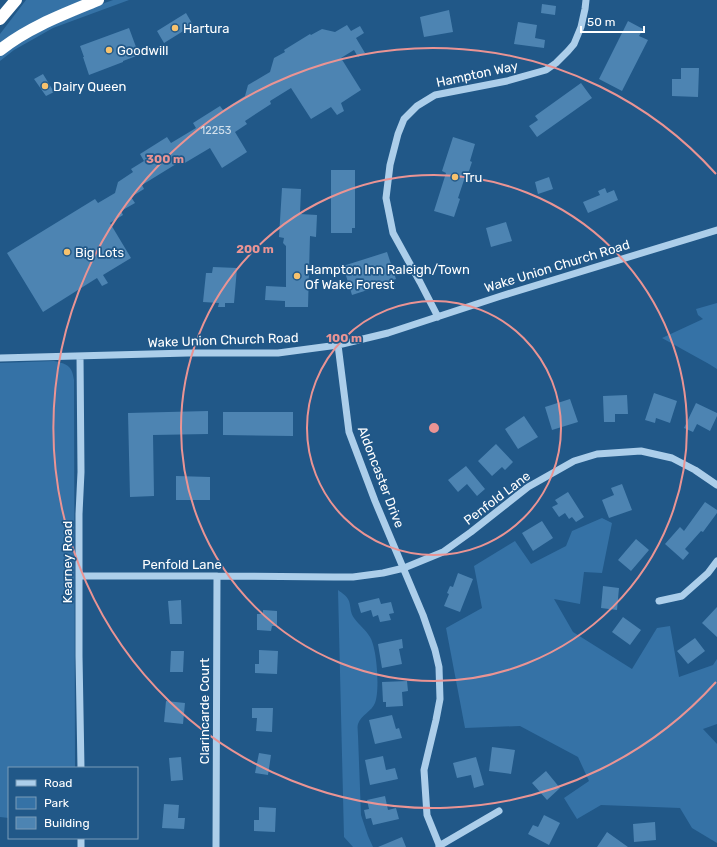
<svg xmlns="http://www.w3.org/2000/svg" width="717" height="847" font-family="Rubik,sans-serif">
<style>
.green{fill:#3572a6}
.building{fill:#4d84b2}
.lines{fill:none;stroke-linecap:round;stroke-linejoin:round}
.minor{stroke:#acceea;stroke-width:7}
.highway{stroke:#fff;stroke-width:12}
.ring{fill:none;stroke:#ea9494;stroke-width:2}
.poi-dot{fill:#f7c26d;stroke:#215888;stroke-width:1.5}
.labels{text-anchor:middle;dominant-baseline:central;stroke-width:3.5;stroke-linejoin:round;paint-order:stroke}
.number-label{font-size:11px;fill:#d2e0ec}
.poi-label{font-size:13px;fill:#fff;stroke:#215888;text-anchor:start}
.street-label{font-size:13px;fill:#fff;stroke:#215888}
.centre{fill:#ea9494;stroke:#215888;stroke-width:2}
.ring-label{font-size:12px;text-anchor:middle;font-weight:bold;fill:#ea9494;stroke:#215888;stroke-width:3.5;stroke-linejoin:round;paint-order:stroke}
</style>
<rect width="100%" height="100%" fill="#215888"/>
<!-- green -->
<path class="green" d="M26 0H92L0 44V34Z
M113 0H129L53 28 14 50 0 61V55L46 28 96 6Z
M717 303V369L709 364 662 338 703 319 698 315 696 309Z
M54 361C68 364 72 366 74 380L75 768H9V818L0 817V363Z
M602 518 612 523 602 573 584 572 580 604 554 599 573 632 632 669 657 628 670 626 679 677 713 665 717 659V724L703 729 717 744V843L692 828 680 808 601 805 577 819 564 798 589 781 578 757 520 726 465 728 446 628 482 608 474 566 515 541 531 564 566 546 572 531Z
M338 590C342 593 347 596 349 601 351 607 350 613 354 618 359 625 366 630 370 637 377 648 380 690 375 703 372 711 361 715 358 724 357 727 358 732 358 736L361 815 368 836 373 847H353L344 837Z"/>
<!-- building -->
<path class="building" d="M542 4 556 6 555 15 541 13Z
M449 10 453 32 424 37 420 17Z
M186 13 193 25 164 43 157 31Z
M628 21 643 29 639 36 648 40 622 91 599 79Z
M518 22 537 25 535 38 545 40 544 48 514 44Z
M347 25 351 31 360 26 364 33 356 38 365 53 358 57 354 50 341 58 361 90 341 103 344 111 337 115 331 107 311 119 291 88 270 101 271 104 245 121 247 124 235 132 247 152 222 168 210 148 183 164 181 161 142 185 144 189 131 197 135 203 121 211 123 215 110 223 131 258 103 275 108 283 102 286 97 278 43 312 7 253 95 199 98 203 115 193 118 182 133 172 131 169 144 161 140 154 167 137 171 143 196 128 193 123 220 106 223 110 245 96 248 85 270 72 274 58 285 52 284 50 310 34 311 35 322 29 335 32Z
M129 28 139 55 123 61V62L89 75 83 57H84L80 46Z
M681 68H699L698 97 672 96V79H681Z
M43 74 54 92 46 96 34 79Z
M581 83 592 98 537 137 529 126 538 120 535 116Z
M453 137 475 144 470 161 472 162 467 177H465L458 198 460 199 454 217 434 211 446 173 442 171Z
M331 170H355V228H352V233H331Z
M549 177 553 189 538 194 535 182Z
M282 188 301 189 300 214 317 215 316 237 310 236 308 307H285V301L265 300 266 286 286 287V246L283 243 284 238 279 237Z
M605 188 607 193 614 190 618 200 588 213 583 202 600 195 598 191Z
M506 222 512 241 491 247 486 228Z
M387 252 396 279 380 284V286L352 295 343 266Z
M213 267 237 268 234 303H225V307H218L219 303 203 302 206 273H212Z
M654 393 677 401 670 423 656 418 655 423 645 420Z
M627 395 628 414H615V422H604L603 396Z
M570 399 578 422 552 430 545 407Z
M696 403 717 413V416L710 431 697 424 693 432 684 428Z
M208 411V434L153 435 154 496 130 497 128 413Z
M223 412H293V436L223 435Z
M524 416 538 437 518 449 505 429Z
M496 444 513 462 505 470 502 467 492 476 478 461Z
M466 466 485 489 477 496 467 484 458 492 448 480Z
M176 476 210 477V500H176Z
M622 484 632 510 609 518 602 500 614 495 611 488Z
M568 492 584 517 576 522 572 517 569 519 565 513 559 517 552 507 558 504 555 500Z
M705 502 717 510V513L703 532 701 531 685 549 689 553 683 560 665 544 680 527 684 531Z
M542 521 553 538 533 551 522 533Z
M636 539 649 550 631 571 618 560Z
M458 573 473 579 460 612 444 606 449 594 447 593 450 586 453 587Z
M603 586 619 588 617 610 601 608Z
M379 598 381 604 391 602 394 613 389 614 391 620 380 622 378 615 373 617 371 610 361 613 358 603Z
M181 600 182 624H170L168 601Z
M717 607V637L702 623Z
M263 610 277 611V626H272L271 631 257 630V614H263Z
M623 617 641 630 630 645 612 632Z
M695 638 705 651 688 664 677 651Z
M402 639 403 648 399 649 402 664 382 668 378 644Z
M259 650 278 651 277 674 255 673V664H259Z
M171 651H184L183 672H170Z
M407 681 408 691 402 692 403 706 386 707V702H383L382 682Z
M166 701 185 703 183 724 164 722Z
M252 708H273L272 732 256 731 257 718H252Z
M392 715 396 729 399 728 402 738 375 744 369 720Z
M492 747 515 750 511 774 489 771Z
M259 753 271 755 268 775 255 773Z
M383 756 386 770 395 768 398 779 370 785 365 760Z
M181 757 183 780 171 781 169 758Z
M476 757 484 785 474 788 471 775 457 778 453 763Z
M546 771 560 788 547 800 532 783Z
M385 796 388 810 396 808 399 819 373 825 371 818 366 819 364 810 369 809 367 800Z
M164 804 179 805 178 818H185L184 829 162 828Z
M259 807 276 808 275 832 254 831V820H259Z
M544 815 560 823 549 845 528 834 533 825 538 827Z
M655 822 656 840 634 842 633 824Z
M607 832 628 847H597Z
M402 837 406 847H378Z"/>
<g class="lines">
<!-- minor -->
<path class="minor" d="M438 317 420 282 393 233 386 198 390 165 398 134 404 119 417 106 435 95 507 81 546 70 556 63 568 51 574 44 581 27 585 9 586 0
M338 345 349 432 375 501 423 615 435 650 439 667 440 699 436 720 424 770 427 815 440 847
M80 356 81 472 79 514V656L81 768
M0 358 188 353H278L338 345 388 333 501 296 717 230
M79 576H217L334 577H353L383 573 404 568 443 552 471 532 528 487 574 461 597 454 641 451 672 458 695 470 717 485
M659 601 682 596 708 573 717 561
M439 846 499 811
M81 847V838
M216 847 217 576"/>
<!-- highway -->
<path class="highway" d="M0 19 16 0
M0 50C29 27 64 14 98 0"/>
</g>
<!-- distance rings -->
<g class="ring">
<circle cx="434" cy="428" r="127"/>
<circle cx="434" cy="428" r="253"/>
<path d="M716 682A380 380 0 1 1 716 174"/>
</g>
<!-- markers -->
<g class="poi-dot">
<circle cx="175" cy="28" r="4"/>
<circle cx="109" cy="50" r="4"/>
<circle cx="45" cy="86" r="4"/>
<circle cx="455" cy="177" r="4"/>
<circle cx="67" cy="252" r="4"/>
<circle cx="297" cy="276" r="4"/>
</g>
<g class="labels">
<!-- number labels -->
<g class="number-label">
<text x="216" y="130">12253</text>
</g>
<!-- poi labels -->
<g class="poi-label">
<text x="183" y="28">Hartura</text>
<text x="117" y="50">Goodwill</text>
<text x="53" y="86">Dairy Queen</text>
<text x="463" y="177">Tru</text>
<text x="75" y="252">Big Lots</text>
<text x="305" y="269">Hampton Inn Raleigh/Town<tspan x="305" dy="15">Of Wake Forest</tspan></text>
</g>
<!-- street labels -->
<g class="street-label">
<text transform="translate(477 74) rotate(-12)">Hampton Way</text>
<text transform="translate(557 266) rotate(-17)">Wake Union Church Road</text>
<text transform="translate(223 340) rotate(-2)">Wake Union Church Road</text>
<text transform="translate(381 477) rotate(69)">Aldoncaster Drive</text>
<text transform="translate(497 498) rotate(-37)">Penfold Lane</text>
<text transform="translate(67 562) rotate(-90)">Kearney Road</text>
<text x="182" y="564">Penfold Lane</text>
<text transform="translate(204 711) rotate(-90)">Clarincarde Court</text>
</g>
</g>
<circle cx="434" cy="428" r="6" class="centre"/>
<g class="ring-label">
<text x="165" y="163">300 m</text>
<text x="255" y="253">200 m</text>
<text x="344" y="342">100 m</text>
</g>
<!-- legend -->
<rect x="8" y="767" width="130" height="72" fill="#215888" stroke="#7a9bb8"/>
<rect x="16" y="780" width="20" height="6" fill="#acceea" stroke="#7a9bb8"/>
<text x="44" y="787" font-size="12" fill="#ffffff">Road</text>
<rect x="16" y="797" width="20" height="12" fill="#3572a6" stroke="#7a9bb8"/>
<text x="44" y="807" font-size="12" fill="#ffffff">Park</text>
<rect x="16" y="817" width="20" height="12" fill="#4d84b2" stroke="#7a9bb8"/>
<text x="44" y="827" font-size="12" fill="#ffffff">Building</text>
<!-- scale -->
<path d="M581 26v6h63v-6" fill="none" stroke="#ffffff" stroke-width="2"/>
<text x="587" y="26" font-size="12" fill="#ffffff" stroke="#215888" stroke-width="3" paint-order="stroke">50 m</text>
</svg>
